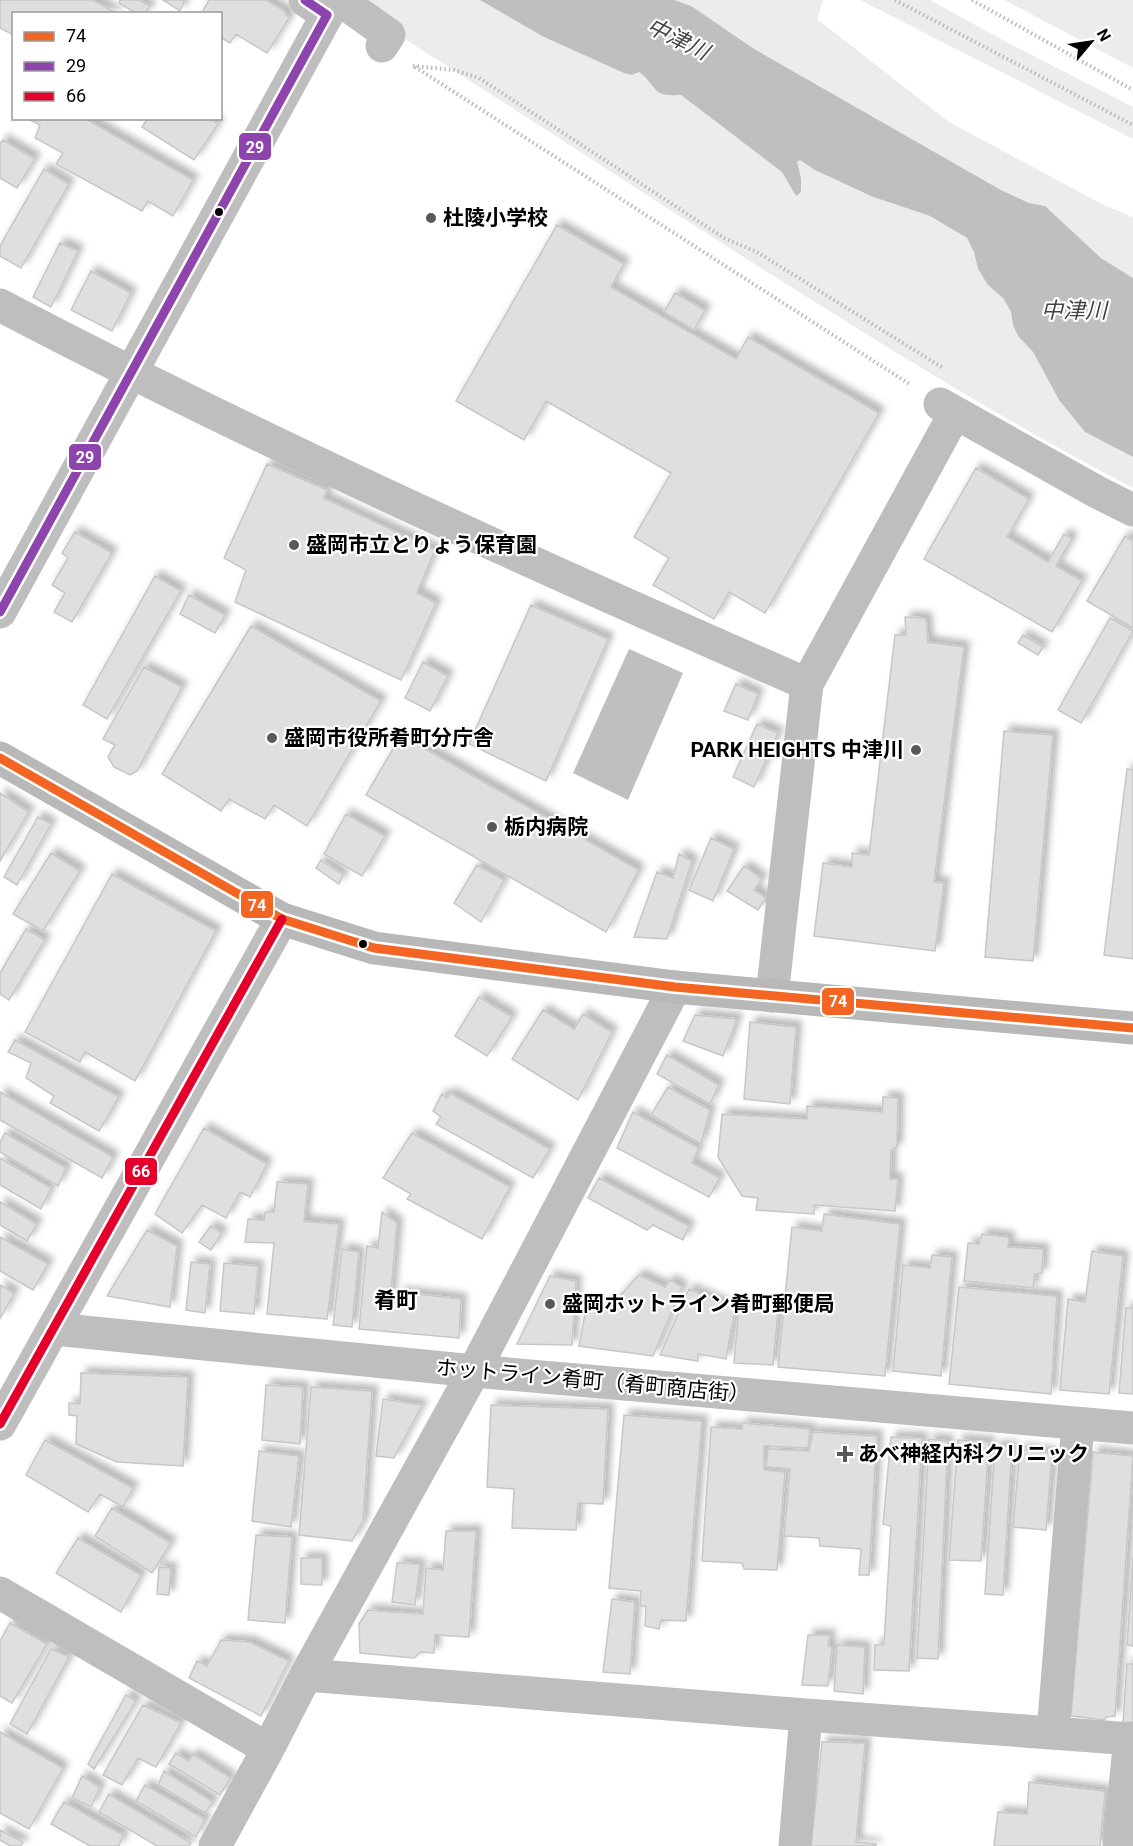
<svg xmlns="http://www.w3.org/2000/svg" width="1133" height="1846" font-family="Roboto,'Noto Sans JP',sans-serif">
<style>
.green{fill:#ececec}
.water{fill:#bfbfbf}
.building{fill:#dfdfdf;stroke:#c7c7c7;stroke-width:1.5;filter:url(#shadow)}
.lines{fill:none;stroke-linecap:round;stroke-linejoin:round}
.path{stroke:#b9b9b9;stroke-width:4;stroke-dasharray:1.5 3;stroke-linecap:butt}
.street{stroke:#bebebe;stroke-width:33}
.secondary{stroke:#b8b8b8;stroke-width:33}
.bus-1-casing{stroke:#fff;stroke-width:14}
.bus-2-casing{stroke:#fff;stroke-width:14}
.bus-3-casing{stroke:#fff;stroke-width:14}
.bus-1{stroke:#f26522;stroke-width:9}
.bus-2{stroke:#8e44ad;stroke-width:9}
.bus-3{stroke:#e4002b;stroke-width:9}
.bus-dot{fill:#000;stroke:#fff;stroke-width:2}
.poi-dot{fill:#595959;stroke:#fff;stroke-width:2}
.labels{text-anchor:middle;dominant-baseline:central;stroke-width:4.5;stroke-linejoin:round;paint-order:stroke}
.poi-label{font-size:21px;font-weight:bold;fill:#000;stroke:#fff;text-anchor:start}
.street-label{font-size:21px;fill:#000;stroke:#fff}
.water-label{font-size:22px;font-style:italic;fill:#444;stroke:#fff}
.neighbourhood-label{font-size:22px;font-weight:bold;fill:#000;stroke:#fff}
.line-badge{stroke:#fff;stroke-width:2}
.badge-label{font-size:16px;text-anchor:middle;font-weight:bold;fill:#fff}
</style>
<defs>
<filter id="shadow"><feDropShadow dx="5.5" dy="-5.5" stdDeviation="3" flood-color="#0004"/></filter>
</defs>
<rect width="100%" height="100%" fill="#fff"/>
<!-- green -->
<path class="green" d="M356 0H480L542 36 639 72 669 96 681 95 782 172 796 195 801 178 796 162 800 160 815 170 875 198 930 216 967 238 974 252 978 269 988 285 1003 298 1011 312 1013 325 1018 336 1033 352 1059 400 1085 432 1133 457V488C1029 434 930 374 831 312 683 220 538 124 391 30Z
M674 0H823L817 19 949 122 1102 204 1133 217V278L1101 258 1045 206 1029 203 1001 190 756 50 732 33Z
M860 0H930L1010 44 1133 107V139Z
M1004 0H1133V68Z"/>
<!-- water -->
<path class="water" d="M480 0H674L691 6 756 50 1001 190 1029 203 1045 206 1101 258 1133 278V457L1085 432 1059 400 1033 352 1018 336 1013 325 1011 312 1003 298 988 285 978 269 974 252 967 238 930 216 873 197 815 170 800 160 797 162 801 178V192L796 196 782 172 681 95C651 98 658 86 639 72L632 75 624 73 542 36Z
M629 649 683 673 628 800 573 773Z"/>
<!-- building -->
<path class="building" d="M0 0H93L118 14H14V35L0 28Z
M120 0H139L150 6 145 14H137L119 3Z
M163 0H185L180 11Z
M209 0H266L283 10 289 18 267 53 236 34 230 43 220 37V14H201Z
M26 118H84L193 180 173 216 148 201 142 211 56 164 63 153 35 138 40 125Z
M148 118H210L218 124 194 160 142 127Z
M3 140 35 159 17 188 0 178V144Z
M44 169 69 184 21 268 0 256V246Z
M557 225 624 264 611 287 736 359 748 337 879 413 765 613 729 592 714 619 653 585 669 558 634 537 671 473 546 401 524 440 456 401Z
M60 243 78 251 51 307 33 297Z
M91 271 131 293 112 331 71 310Z
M675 293 705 310 694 330 664 312Z
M267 464 327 490 324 498 435 550 417 593 436 603 401 680 235 602 246 570 224 558Z
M976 468 1029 499 1007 537 1048 562 1064 534 1072 539 1056 566 1082 581 1052 632 924 559Z
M75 532 112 553 72 622 54 612 65 593 52 585 68 558 62 553Z
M1125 536 1133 541V628L1087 601Z
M155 576 181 591 107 719 83 705Z
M189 595 225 615 215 633 180 614Z
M531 605 608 639 546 781 469 744Z
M905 617 926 618 928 642 964 647 934 882 944 883 935 951 814 936 823 863 852 867V853L869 855 895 635H906Z
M1110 618 1133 631 1081 723 1058 710Z
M251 626 381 701 307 826 274 805 265 819 229 799 221 811 162 774Z
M1023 635 1043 647 1038 655 1018 643Z
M423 662 448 676 430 711 405 698Z
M144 667 182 687 137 771 130 775 114 767 108 757 115 745 103 739Z
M736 684 758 694 748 720 724 711Z
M757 724 778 733 754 787 733 777Z
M1004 731 1053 735 1033 961 985 957Z
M401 735 639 870 606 932 366 795Z
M1127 769 1133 770V959L1104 955Z
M0 793 29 812 0 861Z
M346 814 385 836 362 876 324 854Z
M38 817 51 824 17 885 4 877Z
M711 838 734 849 713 901 689 890Z
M51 853 80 871 43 931 13 914Z
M679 854 692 861 667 939 634 937 657 872 673 878Z
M321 860 343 875 339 884 316 868Z
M477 865 504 880 481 922 454 903Z
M744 866 762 879 754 890 766 898 758 910 727 891Z
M112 874 216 931 135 1081 85 1052 80 1062 25 1032Z
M26 929 45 940 9 1000 0 994V973Z
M479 997 512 1017 487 1056 455 1036Z
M543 1010 574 1029 583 1014 612 1032 578 1100 512 1059Z
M695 1015 737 1019 723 1056 683 1041Z
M750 1022 796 1027 790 1104 744 1099Z
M15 1040 119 1097 99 1131 50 1103 54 1096 26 1078 31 1063 8 1052Z
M667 1055 719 1085 710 1104 657 1074Z
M668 1087 710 1110 701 1144 651 1115Z
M0 1092 113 1157 102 1178 0 1120Z
M450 1093 550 1149 533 1178 436 1124 441 1117 433 1111 442 1094 447 1098Z
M883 1097 898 1098 897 1147 891 1150 890 1179H898L895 1211 814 1205V1214L756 1210 758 1198 742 1196 718 1157 722 1114 807 1119V1106L882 1112Z
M633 1112 699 1148 692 1163 720 1178 709 1197 617 1148Z
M204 1128 267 1164 250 1197 240 1192 226 1218 202 1205 182 1233 155 1214Z
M5 1133 66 1168 58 1186 0 1152V1142Z
M412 1133 510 1187 482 1239 407 1199 411 1194 383 1178Z
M0 1158 51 1188 41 1209 0 1185Z
M599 1178 689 1226 683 1240 653 1225 647 1230 588 1198Z
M277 1182 308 1184 304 1221 339 1224 327 1319 267 1314 274 1243 245 1242 248 1219 264 1220 265 1212H274Z
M0 1202 37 1224 27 1241 0 1225Z
M382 1212 397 1223 390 1302 400 1304V1292L461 1299 459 1338 359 1329 367 1246 378 1248Z
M824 1214 900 1224 885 1376 778 1367 792 1227 822 1231Z
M211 1226 222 1233 211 1250 199 1242Z
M147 1230 177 1246 170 1307 107 1296Z
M982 1234 1009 1237 1008 1247 1043 1249 1042 1273 1035 1274 1033 1288 964 1281 968 1243 979 1244Z
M0 1237 48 1264 33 1290 0 1271Z
M342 1249 359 1252 352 1327 333 1325Z
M1092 1251 1123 1256 1109 1394 1060 1390 1068 1299 1085 1302Z
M932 1255 952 1257 941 1376 893 1371 903 1265 930 1268Z
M191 1262 210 1264 205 1313 186 1310Z
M224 1263 258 1266 254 1314 220 1311Z
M639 1275 665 1287 670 1280 682 1287 653 1356 579 1346 586 1309 607 1310Z
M550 1276 576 1281 572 1345 517 1344Z
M0 1285 14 1293 0 1319Z
M959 1287 1057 1296 1051 1394 949 1384Z
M689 1289 735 1309 726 1359 698 1354V1361L660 1355Z
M739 1306 778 1310 773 1365 734 1363Z
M1126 1308H1133V1394L1119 1393Z
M81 1373 188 1377 183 1466 117 1462 76 1444 77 1416 69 1415V1403L80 1404Z
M266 1385 303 1387 300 1444 262 1440Z
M311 1387 372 1391 363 1521 352 1541 299 1535Z
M383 1399 422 1405 394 1458 376 1456Z
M491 1405 608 1409 603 1504 578 1503 576 1530 512 1528 514 1489 487 1487Z
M624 1415 702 1421 686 1621 661 1620 659 1629 645 1626 646 1606H640L641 1591 609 1588Z
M742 1423 810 1429 808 1448 764 1446V1470L785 1472 777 1570 744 1569 742 1563 702 1561 711 1427 742 1429Z
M813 1432 877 1436 869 1575H859L861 1549 820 1546 819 1538 784 1536 790 1469 766 1467 768 1449 809 1451Z
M891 1437 922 1438 909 1671 874 1670 875 1645 884 1644 891 1526 883 1524Z
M929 1439 948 1441 938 1659 917 1658Z
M45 1440 133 1488 123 1507 100 1494 88 1512 26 1475Z
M958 1440 989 1442 981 1561 949 1560Z
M995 1446 1012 1447 1003 1595 985 1594Z
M1020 1449 1052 1453 1046 1530 1013 1527Z
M259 1451 299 1456 291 1527 252 1521Z
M1093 1452 1133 1456 1115 1716 1106 1717 1105 1720 1071 1716Z
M112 1508 171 1543 152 1573 95 1536Z
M446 1531H476L469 1637 435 1635 434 1653 421 1652 414 1658 360 1653 359 1624 368 1610 423 1614 426 1568 443 1570Z
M256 1535 292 1537 285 1623 248 1620Z
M78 1538 141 1575 121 1612 56 1573Z
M1133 1557V1646L1127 1645Z
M301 1558H322V1585L301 1584Z
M397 1563 420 1564 415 1605 392 1602Z
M159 1567 171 1568 169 1595 157 1594Z
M612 1599 635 1602 630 1674 603 1672Z
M10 1623 47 1644 12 1703 0 1696V1641Z
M808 1635H830L828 1646 832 1647 828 1686 802 1685Z
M221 1640 250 1642 289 1661 261 1716 189 1678 197 1661 207 1666Z
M837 1645 865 1647 863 1694 834 1691Z
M51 1649 69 1657 27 1734 10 1724Z
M1127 1664H1133V1724L1123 1723Z
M126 1695 136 1701 94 1769 88 1764Z
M143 1705 181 1723 156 1767 138 1758 122 1785 103 1775Z
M0 1732 63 1768 29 1829 0 1813Z
M822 1742 865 1743 856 1842 876 1844V1846H811Z
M176 1753 189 1761 193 1754 231 1778 220 1795 169 1764Z
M164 1771 213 1802 205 1813 158 1785Z
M82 1776 100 1787 91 1807 72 1798Z
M1029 1782 1105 1791 1100 1846H994L998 1812 1027 1814Z
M145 1785 205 1819 196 1837 136 1801Z
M109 1794 191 1843 189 1846H157L99 1812Z
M64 1802 123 1835 119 1846H90L51 1824Z
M0 1830 23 1842 21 1846H10L0 1840Z"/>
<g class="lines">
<!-- path -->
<path class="path" d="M895 0 1133 125
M972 0 1133 90
M413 66 454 70 479 78 724 238 757 252 943 368
M415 67 911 385"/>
<!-- street -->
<path class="street" d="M340 0 389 35 382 46
M0 305C263 443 535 565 807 684
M940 404 1097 492 1133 510
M0 612 327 15 305 0
M772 996 807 684 955 413
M54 1329 474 1371 1133 1428
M0 1424 282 919
M0 1593 268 1749
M306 1675 806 1715 1133 1739
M1053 1733 1078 1424
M215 1846 268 1749 306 1675 474 1371 675 987
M795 1846 806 1715
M1119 1846 1130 1738"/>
<!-- secondary -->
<path class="secondary" d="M0 758 282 919 374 948 675 987 1133 1028"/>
<defs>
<path id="bus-1" d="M0 758 282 919 374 948 675 987 1133 1028"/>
<path id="bus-2" d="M0 612 327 15 305 0"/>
<path id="bus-3" d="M0 1424 282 919"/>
</defs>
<!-- bus-1 casing -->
<use href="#bus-1" class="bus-1-casing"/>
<!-- bus-2 casing -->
<use href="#bus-2" class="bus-2-casing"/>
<!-- bus-3 casing -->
<use href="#bus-3" class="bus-3-casing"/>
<!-- bus-1 -->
<use href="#bus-1" class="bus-1"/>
<!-- bus-2 -->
<use href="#bus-2" class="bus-2"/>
<!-- bus-3 -->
<use href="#bus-3" class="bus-3"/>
</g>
<!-- markers -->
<g class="bus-dot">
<circle cx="219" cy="212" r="5"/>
<circle cx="363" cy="944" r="5"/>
</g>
<g class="poi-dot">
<circle cx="431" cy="218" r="6"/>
<circle cx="294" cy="545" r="6"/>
<circle cx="272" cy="738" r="6"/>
<circle cx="916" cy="750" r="6"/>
<circle cx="492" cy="827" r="6"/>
<circle cx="550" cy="1304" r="6"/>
<path d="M842 1445h6v6h6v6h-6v6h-6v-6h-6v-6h6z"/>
</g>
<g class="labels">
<!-- poi labels -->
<g class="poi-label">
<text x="443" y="218">杜陵小学校</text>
<text x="306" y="545">盛岡市立とりょう保育園</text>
<text x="284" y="738">盛岡市役所肴町分庁舎</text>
<text x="904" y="750" text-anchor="end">PARK HEIGHTS 中津川</text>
<text x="504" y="827">栃内病院</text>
<text x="562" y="1304">盛岡ホットライン肴町郵便局</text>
<text x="858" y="1454">あべ神経内科クリニック</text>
</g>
<!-- street labels -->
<g class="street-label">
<text transform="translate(593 1381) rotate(5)">ホットライン肴町（肴町商店街）</text>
</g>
<!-- water labels -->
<g class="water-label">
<text transform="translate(678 39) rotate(26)">中津川</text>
<text x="1074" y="310">中津川</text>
</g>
<!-- neighbourhood labels -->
<g class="neighbourhood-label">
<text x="396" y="1300">肴町</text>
</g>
</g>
<g class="line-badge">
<rect x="238" y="132" width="34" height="29" rx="6" fill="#8e44ad"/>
<rect x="68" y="443" width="34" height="28" rx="6" fill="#8e44ad"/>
<rect x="240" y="890" width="34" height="29" rx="6" fill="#f26522"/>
<rect x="821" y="987" width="34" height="29" rx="6" fill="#f26522"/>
<rect x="124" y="1157" width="34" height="29" rx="6" fill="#e4002b"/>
</g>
<g class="badge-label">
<text x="255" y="153">29</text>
<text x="85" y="463">29</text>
<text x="257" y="911">74</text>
<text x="838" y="1007">74</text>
<text x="141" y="1177">66</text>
</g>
<!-- legend -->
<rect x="12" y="12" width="210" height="108" fill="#ffffff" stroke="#999999" stroke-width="1.5"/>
<rect x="24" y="32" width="30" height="9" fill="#f26522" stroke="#999999" stroke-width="1.5"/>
<text x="66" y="42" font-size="18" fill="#000000">74</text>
<rect x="24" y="62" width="30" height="9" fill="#8e44ad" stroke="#999999" stroke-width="1.5"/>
<text x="66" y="72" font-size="18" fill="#000000">29</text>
<rect x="24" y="92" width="30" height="9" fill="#e4002b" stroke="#999999" stroke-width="1.5"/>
<text x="66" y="102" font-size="18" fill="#000000">66</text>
<!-- north arrow -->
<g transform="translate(1091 42) rotate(61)" stroke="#ffffff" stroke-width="4.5" paint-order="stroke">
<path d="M0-4.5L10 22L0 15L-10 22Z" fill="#000000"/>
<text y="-9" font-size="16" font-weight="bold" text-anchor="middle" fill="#000000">N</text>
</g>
</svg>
